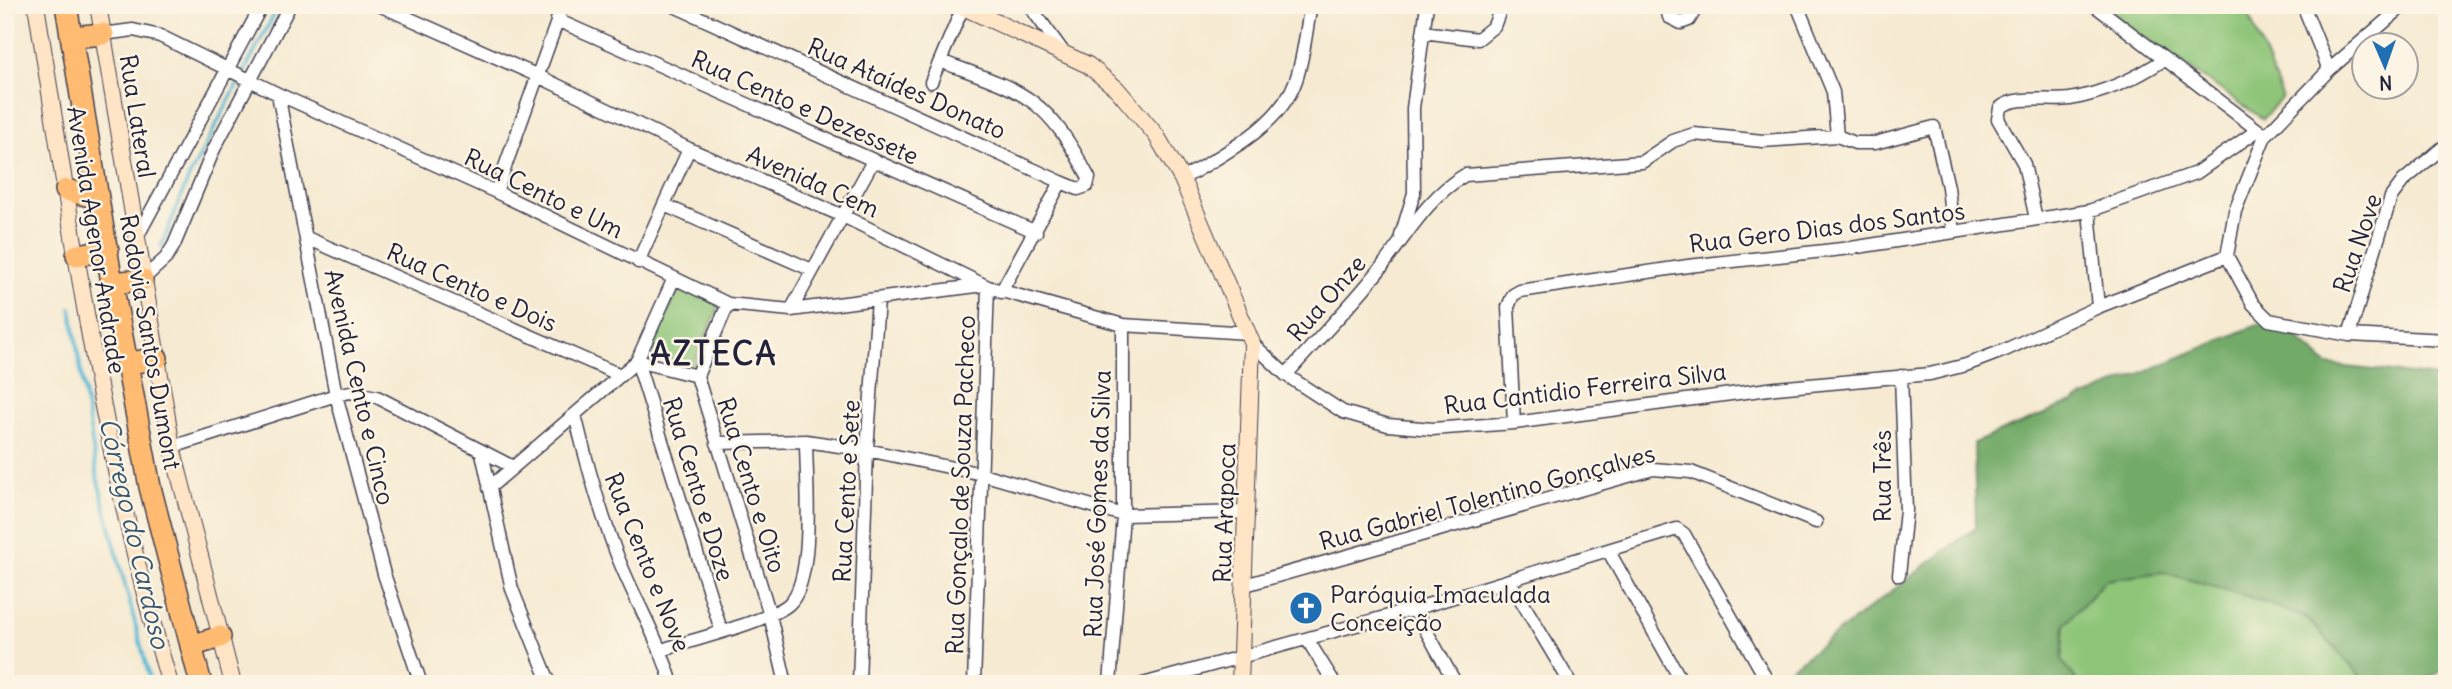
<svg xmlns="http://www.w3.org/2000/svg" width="2452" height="689" font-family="Delius,sans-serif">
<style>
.green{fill:#8ec578;stroke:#58745a;stroke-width:2}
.forest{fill:#72aa68;stroke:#4a6652;stroke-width:2}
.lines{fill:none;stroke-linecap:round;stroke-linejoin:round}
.stream{stroke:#57b9d6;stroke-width:3.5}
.street-casing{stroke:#424052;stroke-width:15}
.secondary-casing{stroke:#424052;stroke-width:18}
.highway-casing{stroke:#424052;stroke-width:24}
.street{stroke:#fff;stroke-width:12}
.secondary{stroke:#ffe4c6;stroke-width:16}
.highway{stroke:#ffbb71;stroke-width:21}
.labels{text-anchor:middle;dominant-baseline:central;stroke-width:5;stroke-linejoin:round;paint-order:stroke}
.street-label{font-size:24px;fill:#22223b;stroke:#fcf5e5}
.poi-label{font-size:24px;fill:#22223b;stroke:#fcf5e5;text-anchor:start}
.water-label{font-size:26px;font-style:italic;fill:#355771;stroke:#fcf5e5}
.district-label{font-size:32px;font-weight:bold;letter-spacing:2px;fill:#22223b;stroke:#fcf5e5}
</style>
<rect width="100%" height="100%" fill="#fcf5e5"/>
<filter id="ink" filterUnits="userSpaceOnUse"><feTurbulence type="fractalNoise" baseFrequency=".0143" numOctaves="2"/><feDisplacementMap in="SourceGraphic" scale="14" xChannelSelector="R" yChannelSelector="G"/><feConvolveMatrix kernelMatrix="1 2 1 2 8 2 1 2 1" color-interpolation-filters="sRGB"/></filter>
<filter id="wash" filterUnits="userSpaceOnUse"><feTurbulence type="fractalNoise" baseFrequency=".00686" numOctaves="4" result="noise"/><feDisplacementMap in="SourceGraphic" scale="28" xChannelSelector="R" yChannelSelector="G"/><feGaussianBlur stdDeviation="1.57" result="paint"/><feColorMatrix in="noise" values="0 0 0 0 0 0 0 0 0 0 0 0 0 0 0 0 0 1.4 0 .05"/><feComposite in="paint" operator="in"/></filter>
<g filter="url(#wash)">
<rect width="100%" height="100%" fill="#f6ead2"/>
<!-- green -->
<path class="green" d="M2098 5H2245L2282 97 2263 119Z
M680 286 720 305 691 369 651 350Z
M2163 572 2246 596 2307 618 2368 684H2079L2062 660 2065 624 2105 580Z"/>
<!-- forest -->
<path class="forest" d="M2274 318 2328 365 2447 378V668L2419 684H2368L2307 618 2246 596 2163 572 2105 580 2065 624 2062 660 2079 684H1797L1779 677 1976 527 1974 443Z"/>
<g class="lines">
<!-- stream -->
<path class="stream" d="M161 247 189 177 279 5
M71 308 98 481 151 684"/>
</g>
</g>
<g filter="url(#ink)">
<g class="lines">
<defs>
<path id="street" d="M379 5 536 75 689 149 843 216 988 287 1123 325 1248 333
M672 5 1061 182 1078 189 1087 186 1089 178C1045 94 1024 92 940 61
M1029 5 1064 53
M1666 5 1669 17 1681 23 1689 20 1698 5
M1797 5 1833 92 1837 136
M2094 5 2263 134
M2303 5 2329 70
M2404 5 2329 70 2265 136 2235 211 2227 256 2253 304 2269 320 2349 335 2447 340
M557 20 1036 232
M1423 32 1478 39 1494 26 1502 5
M103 34 133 30 160 36 278 94 496 192 728 304 791 310 984 285
M931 82 963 7
M278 94 336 395 384 574 421 684
M1182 179C1221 155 1280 127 1296 80 1304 57 1306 30 1311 5
M496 192 563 5
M664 205 812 270
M2089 211 2098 307
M2036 219 2024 164 1998 119 2000 108C2016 94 2049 102 2070 99 2105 93 2135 79 2165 59
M1401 236 1414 193 1413 108 1427 5
M307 238 620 375
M136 239 262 5
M638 262 689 149
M142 280 166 258 174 245 214 149 290 5
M1001 292 1061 182
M728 304 697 376 770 615 786 684
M791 310 873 161
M2349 335 2391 197 2403 181 2447 144
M1252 343 1286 375 1343 412 1388 425 1432 429 1514 423 1776 388 1930 374 1966 365 2005 350 2098 307 2227 256
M637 361 721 630
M637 361 697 376
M1286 375C1314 343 1345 312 1372 279 1401 245 1426 197 1465 175L1642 162 1673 141 1694 134 1763 141 1837 136 1855 143H1875L1934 127 1948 187 1953 232
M575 415C587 465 600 513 619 560 636 602 659 640 672 684
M1514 423 1508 307 1513 295 1520 291 1688 266 1851 248 2089 211 2196 173 2258 130
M717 443 806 441 867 450 982 474 1123 515 1248 512
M172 447 336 395 350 392 377 397 513 467
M482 453 512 589 550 684
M489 488 637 361 674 278
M1608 550 1683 684
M1899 575 1906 511 1901 376
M1509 580 1571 684
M1245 585 1653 469 1691 472 1816 522
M1414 609 1456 684
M1307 639 1335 684
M662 650C689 641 772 620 789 604 816 579 806 478 806 441
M859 684 867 450 878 300
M974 684 988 287
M1110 684 1123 515V325
M1143 684 1414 609 1677 529 1684 534 1769 684"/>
<path id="secondary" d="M36 5C73 233 103 462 170 684
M98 5 172 447 233 684
M959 5 1088 65 1117 89 1156 135 1182 179 1252 343 1240 684"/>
<path id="highway" d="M66 5 112 283 150 487 201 684
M72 37 103 34
M66 190 98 198
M77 255 108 250
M112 283 142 280
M126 364 157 358
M191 646 220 637"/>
</defs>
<!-- street casing -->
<use href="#street" class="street-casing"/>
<!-- secondary casing -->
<use href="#secondary" class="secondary-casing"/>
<!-- highway casing -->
<use href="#highway" class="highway-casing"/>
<!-- street -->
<use href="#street" class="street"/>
<!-- secondary -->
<use href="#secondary" class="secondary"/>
<!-- highway -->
<use href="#highway" class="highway"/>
</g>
</g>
<!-- icons -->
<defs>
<symbol id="church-disc" viewBox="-11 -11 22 22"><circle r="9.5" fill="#1f6fb2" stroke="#fcf5e5"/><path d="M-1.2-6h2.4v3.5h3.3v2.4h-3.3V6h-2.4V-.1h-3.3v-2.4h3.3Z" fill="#fff"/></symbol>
</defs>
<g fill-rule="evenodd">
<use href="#church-disc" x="1287" y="589" width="38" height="38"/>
</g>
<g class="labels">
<!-- street labels -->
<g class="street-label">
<text transform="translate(907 88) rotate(24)">Rua Ataídes Donato</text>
<text transform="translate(805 107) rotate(24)">Rua Cento e Dezessete</text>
<text transform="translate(138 116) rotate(81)">Rua Lateral</text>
<text transform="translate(813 181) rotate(24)">Avenida Cem</text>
<text transform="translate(544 193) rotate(26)">Rua Cento e Um</text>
<text transform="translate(1827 227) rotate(-7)">Rua Gero Dias dos Santos</text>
<text transform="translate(97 240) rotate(81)">Avenida Agenor Andrade</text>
<text transform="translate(2357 243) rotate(-71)">Rua Nove</text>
<text transform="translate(472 287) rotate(24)">Rua Cento e Dois</text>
<text transform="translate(1326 298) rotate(-49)">Rua Onze</text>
<text transform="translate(151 342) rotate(80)">Rodovia Santos Dumont</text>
<text transform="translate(360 387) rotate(77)">Avenida Cento e Cinco</text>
<text transform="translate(1585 388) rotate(-7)">Rua Cantidio Ferreira Silva</text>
<text transform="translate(1882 476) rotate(-90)">Rua Três</text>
<text transform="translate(752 485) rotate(73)">Rua Cento e Oito</text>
<text transform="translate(960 485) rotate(-88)">Rua Gonçalo de Souza Pacheco</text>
<text transform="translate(699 489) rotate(73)">Rua Cento e Doze</text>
<text transform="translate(846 491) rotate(-87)">Rua Cento e Sete</text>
<text transform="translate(1487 497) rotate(-15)">Rua Gabriel Tolentino Gonçalves</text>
<text transform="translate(1097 504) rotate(-88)">Rua José Gomes da Silva</text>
<text transform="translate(1224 513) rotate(-88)">Rua Arapoca</text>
<text transform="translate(648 562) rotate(68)">Rua Cento e Nove</text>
</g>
<!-- poi labels -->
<g class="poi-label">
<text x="1330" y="594">Paróquia Imaculada<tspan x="1330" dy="28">Conceição</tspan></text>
</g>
<!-- water labels -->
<g class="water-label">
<text transform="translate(135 533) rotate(77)">Córrego do Cardoso</text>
</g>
<!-- district labels -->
<g class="district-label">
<text x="714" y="353">AZTECA</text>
</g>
</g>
<!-- margin -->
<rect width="2452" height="689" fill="none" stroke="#fcf5e5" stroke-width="28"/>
<!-- north arrow -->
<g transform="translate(2385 66) rotate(178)"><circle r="33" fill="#fcf5e5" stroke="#a5a1a1" stroke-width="2"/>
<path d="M0-5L12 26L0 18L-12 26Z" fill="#1f6fb2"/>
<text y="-10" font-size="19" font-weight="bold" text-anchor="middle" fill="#22223b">N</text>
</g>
</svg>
